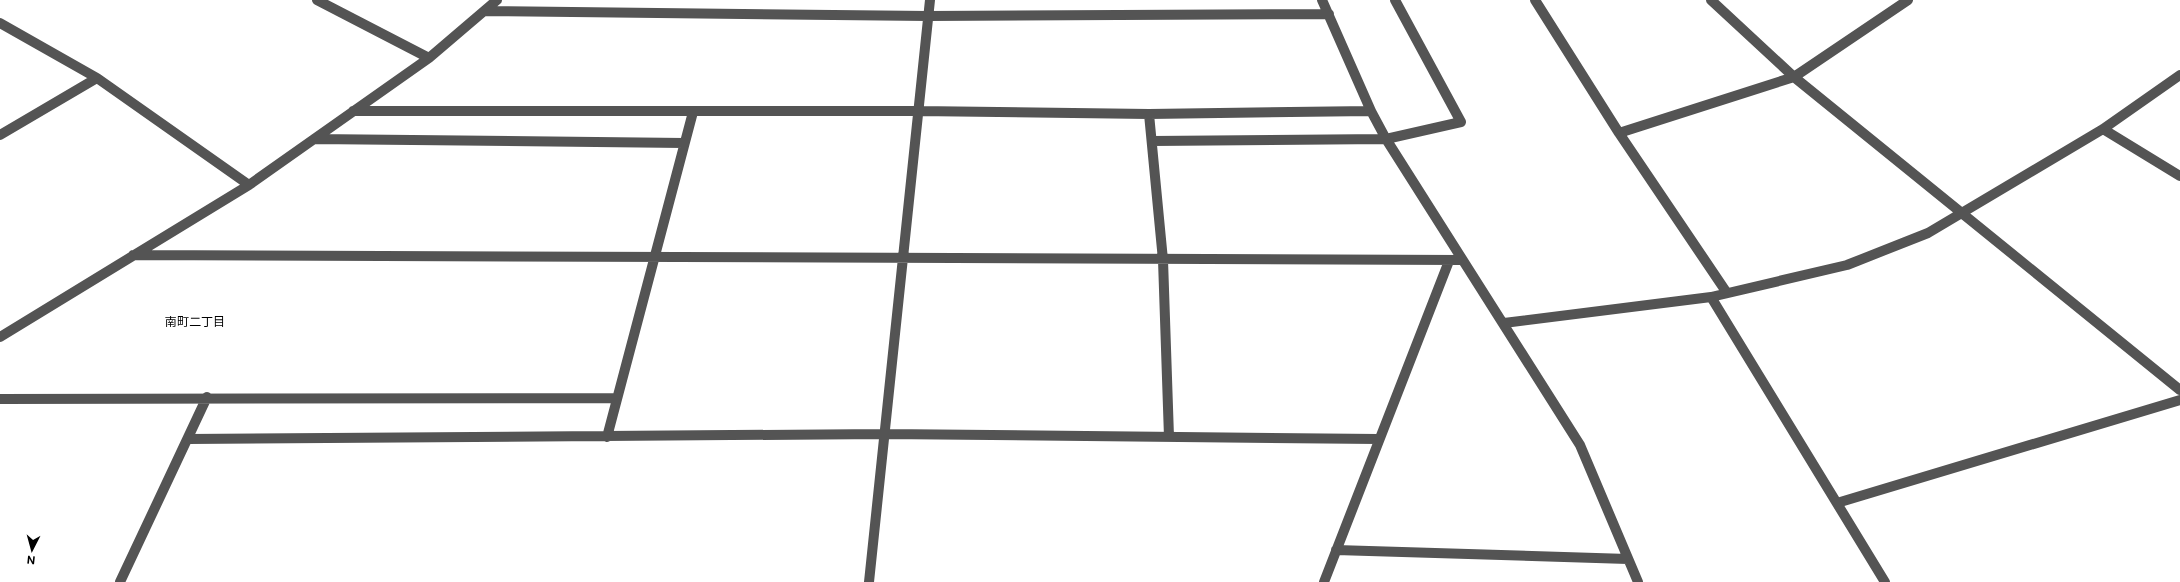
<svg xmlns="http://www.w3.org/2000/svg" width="2180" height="582" font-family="'Public Sans','Noto Sans JP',sans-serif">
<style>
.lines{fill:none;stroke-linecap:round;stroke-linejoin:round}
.minor{stroke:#545454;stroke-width:10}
.labels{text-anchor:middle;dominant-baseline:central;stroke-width:4;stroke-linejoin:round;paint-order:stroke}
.neighbourhood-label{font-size:12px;fill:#000;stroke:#fff}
</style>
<rect width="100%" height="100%" fill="#fff"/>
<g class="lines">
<!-- minor -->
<path class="minor" d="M317 0 429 58
M1322 0 1371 111 1386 139 1580 445 1638 582
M1535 0 1619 133 1727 293
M1711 0 1794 77 2180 390
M484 11 928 16 1329 14
M0 23 97 78 249 185
M353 111H918L1149 114 1163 260 1169 437
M1149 114 1371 111
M2103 129 2180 176
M1619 133 1794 77 1908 0
M0 135 97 78
M314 139 684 143
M1152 141 1386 139 1461 122 1395 0
M133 255 1462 260
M1711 297 1885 582
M1504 323 1711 297 1847 265 1928 233 2103 129 2180 75
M0 337 249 185 429 58 497 0
M0 399 617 398
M607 437 693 112
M188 439 885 434 1378 439
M1837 503 2180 400
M1336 550 1628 559
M120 582 207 397
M869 582 930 0
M1324 582 1449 261"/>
</g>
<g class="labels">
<!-- neighbourhood labels -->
<g class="neighbourhood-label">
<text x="195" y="322">南町二丁目</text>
</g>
</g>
<!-- north arrow -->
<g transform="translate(32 550) rotate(186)" stroke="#ffffff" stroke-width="3" paint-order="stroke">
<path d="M0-3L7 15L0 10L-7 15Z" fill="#000000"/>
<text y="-6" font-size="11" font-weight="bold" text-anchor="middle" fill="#000000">N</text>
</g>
</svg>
